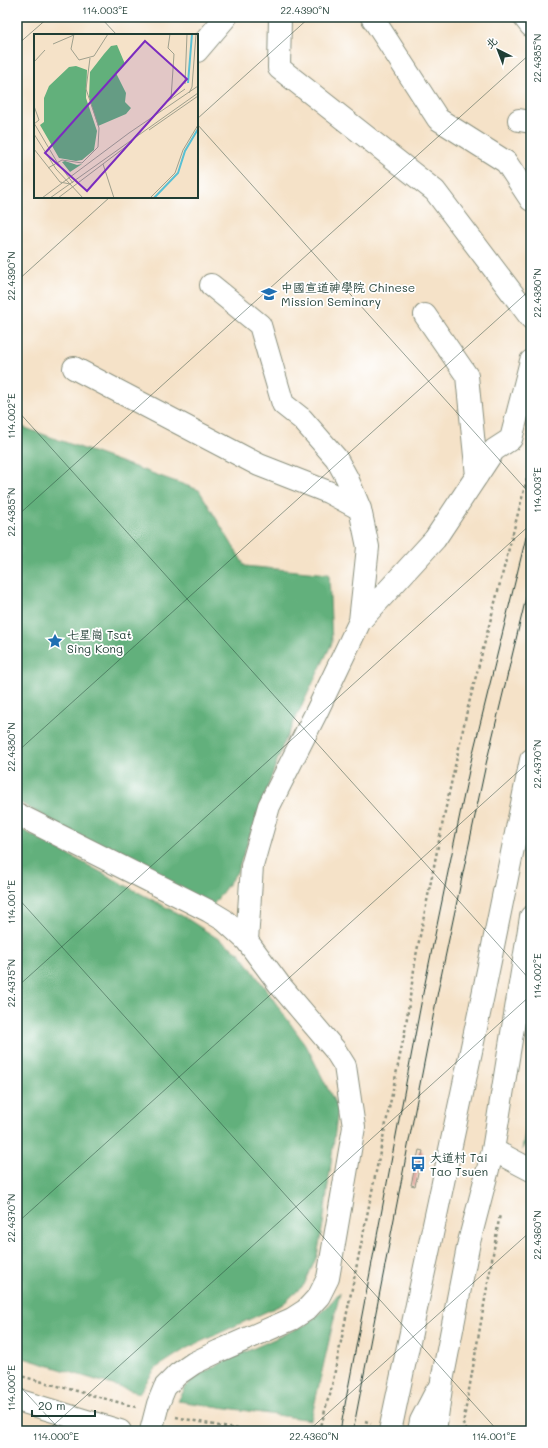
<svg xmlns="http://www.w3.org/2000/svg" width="548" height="1448" font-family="Mali,'LXGW WenKai TC',sans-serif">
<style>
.forest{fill:#62b07b;stroke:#407658}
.building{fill:#dd8c85}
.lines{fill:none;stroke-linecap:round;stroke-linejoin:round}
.minor-casing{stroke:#8a907e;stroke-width:24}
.major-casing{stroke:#8a907e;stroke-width:24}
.path{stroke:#8a907e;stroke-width:2.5;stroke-dasharray:3 3;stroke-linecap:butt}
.minor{stroke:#fff;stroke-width:22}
.major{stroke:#fff;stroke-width:22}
.tram{stroke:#1f3d34;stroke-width:1}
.ticks{fill:none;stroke:#1f3d34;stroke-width:1;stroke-opacity:0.45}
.labels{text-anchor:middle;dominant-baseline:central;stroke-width:3.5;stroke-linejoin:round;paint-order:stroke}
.poi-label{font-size:12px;fill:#1f3d34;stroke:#fff;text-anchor:start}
.inset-river{fill:none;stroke:#58c0d4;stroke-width:2}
.inset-road{fill:none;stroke:#9fa08d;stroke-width:1}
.view{fill:#7b2cbf;fill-opacity:0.15;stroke:#7b2cbf;stroke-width:2}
.inset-edge{fill:none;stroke:#1f3d34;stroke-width:2}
.neatline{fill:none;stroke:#1f3d34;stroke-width:1.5}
.ticks-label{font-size:10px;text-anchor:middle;fill:#1f3d34}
</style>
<rect width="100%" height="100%" fill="#fff"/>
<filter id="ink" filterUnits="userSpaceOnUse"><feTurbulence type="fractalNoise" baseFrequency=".025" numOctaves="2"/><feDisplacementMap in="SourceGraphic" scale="8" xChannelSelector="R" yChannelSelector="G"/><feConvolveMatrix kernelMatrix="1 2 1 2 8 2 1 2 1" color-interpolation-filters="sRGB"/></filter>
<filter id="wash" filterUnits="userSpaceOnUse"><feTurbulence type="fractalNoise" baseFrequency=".012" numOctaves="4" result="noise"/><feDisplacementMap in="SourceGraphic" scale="16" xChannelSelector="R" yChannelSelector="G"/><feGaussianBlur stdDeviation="0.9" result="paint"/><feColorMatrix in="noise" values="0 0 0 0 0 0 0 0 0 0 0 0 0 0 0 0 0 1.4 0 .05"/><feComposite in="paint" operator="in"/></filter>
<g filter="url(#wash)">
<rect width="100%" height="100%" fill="#f5e2c8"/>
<!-- forest -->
<path class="forest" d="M17 425 199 490 245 566 329 574 332 643 283 745 237 872 210 909 147 875 17 801Z
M17 827 186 918 240 953 307 1047 338 1109 323 1224 317 1256 304 1285 283 1304 187 1348 156 1368 139 1393 17 1356Z
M531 1099V1137L522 1150Z
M340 1292 311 1420 178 1401 187 1385 201 1374 221 1363 305 1325 326 1308Z"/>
<g id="blocks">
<!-- building -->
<path class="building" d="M419 1150 423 1151 415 1186 411 1185Z"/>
</g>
</g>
<g filter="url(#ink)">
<use href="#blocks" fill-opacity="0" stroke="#8a907e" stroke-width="1"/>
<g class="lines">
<defs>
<path id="minor" d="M280 17 279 68 435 191 531 318
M372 17 438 119 506 162 531 200
M524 17 531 26
M197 51 226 17
M519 120 531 122
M211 285 260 325 283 404 302 419 336 458 347 478 360 509 368 547 360 621 317 711 269 806 252 866 247 941
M425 315 467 376 477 476
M74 368 259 465 328 492 360 509
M360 621 435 539 494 450 511 439 531 361
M17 814 209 911 224 920 247 941 279 984 335 1050 345 1066 354 1127 328 1278 319 1296 306 1310 292 1319 219 1351 194 1363 178 1374 165 1387 158 1404 151 1431
M493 1150 531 1170"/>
<path id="major" d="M17 1400 120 1431
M390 1431 483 995 531 760
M419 1431 421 1421 436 1392
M435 1431 442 1381 469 1242 493 1150 531 917"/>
</defs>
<!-- minor casing -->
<use href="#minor" class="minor-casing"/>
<!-- major casing -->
<use href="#major" class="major-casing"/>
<!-- path -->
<path class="path" d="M17 1375 136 1407
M176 1417 224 1427 251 1431
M365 1421 371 1423
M309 1431 313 1425
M320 1431 327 1402 330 1395 405 1031 416 956 444 816 467 711 531 463
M467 1431 463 1424 500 1214"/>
<!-- minor -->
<use href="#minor" class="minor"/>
<!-- major -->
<use href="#major" class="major"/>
<!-- tram -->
<path class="tram" d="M340 1431 424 988 471 761 531 517
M353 1431 438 991 486 764 531 577"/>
</g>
</g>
<!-- ticks -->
<path class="ticks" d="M100 17 117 35M17 45 49 17M197 119 310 17M197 124 531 495M17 281 110 197M17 410 531 981M17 516 531 53M17 752 531 289M17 897 498 1431M17 987 531 524M17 1223 531 760M17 1383 61 1431M47 1431 531 995M308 1431 531 1231"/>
<!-- icons -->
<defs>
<symbol id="university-bare" viewBox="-9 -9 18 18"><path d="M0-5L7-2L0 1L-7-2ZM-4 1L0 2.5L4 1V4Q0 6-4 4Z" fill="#1f6fb2" stroke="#fff" stroke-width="2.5" paint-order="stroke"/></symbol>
<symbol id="sight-bare" viewBox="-9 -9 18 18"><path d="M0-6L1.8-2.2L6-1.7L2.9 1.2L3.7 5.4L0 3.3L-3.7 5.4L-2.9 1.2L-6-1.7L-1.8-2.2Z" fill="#1f6fb2" stroke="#fff" stroke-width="2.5" paint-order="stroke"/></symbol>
<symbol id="bus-bare" viewBox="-9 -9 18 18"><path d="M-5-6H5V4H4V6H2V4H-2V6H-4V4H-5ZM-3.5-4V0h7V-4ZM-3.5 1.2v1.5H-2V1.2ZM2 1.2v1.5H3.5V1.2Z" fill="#1f6fb2" stroke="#fff" stroke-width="2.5" paint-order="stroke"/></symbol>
</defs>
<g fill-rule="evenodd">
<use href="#university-bare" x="258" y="283" width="22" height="22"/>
<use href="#sight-bare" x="44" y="630" width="22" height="22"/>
<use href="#bus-bare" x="407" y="1153" width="22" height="22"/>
</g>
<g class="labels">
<!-- poi labels -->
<g class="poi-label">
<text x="281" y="287">中國宣道神學院 Chinese<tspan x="281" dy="14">Mission Seminary</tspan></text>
<text x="67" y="634">七星崗 Tsat<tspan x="67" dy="14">Sing Kong</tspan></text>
<text x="430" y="1157">大道村 Tai<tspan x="430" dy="14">Tao Tsuen</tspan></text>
</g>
</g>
<!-- overview -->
<g transform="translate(34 34)">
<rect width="164" height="164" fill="#f5e2c8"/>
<path d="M83 11 91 30 82 39 92 59 91 68 97 74 92 80 64 92 55 63 56 38 70 20 77 12ZM42 32 53 36 52 64 63 97 60 116 48 126 42 127 25 124 6 91 10 88V64L15 52 35 33ZM31 127 43 131 48 130 36 138 28 128Z" fill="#62b07b"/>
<path class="inset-river" d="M154 49 158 0M120 164 144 139 151 117 164 95"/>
<path class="inset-road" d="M40 0 37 15 45 26 60 22 74 0M136 0 134 14 140 20 137 65M19 10 40 1M164 16V44M0 28 11 16M151 50 153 0M155 59 158 53 162 0M130 70 151 55M0 72 5 86 0 90M0 89 23 128 39 149M115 96 164 62M0 100 22 135 49 164M0 115 26 148 36 150M69 130 80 164M14 134 28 126 48 129 64 113 65 94 52 55 56 24M8 164 95 99 164 52M16 164 164 59M24 164 98 108M116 164 141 139 149 116 164 91"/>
<path class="view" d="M111 7 153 45 53 157 11 119Z"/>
<rect width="164" height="164" class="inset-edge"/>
</g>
<!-- margin -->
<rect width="548" height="1448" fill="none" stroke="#fff" stroke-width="44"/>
<!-- north arrow -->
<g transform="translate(498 50) rotate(318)" stroke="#ffffff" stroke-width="3" paint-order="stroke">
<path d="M0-3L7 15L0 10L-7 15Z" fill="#1f3d34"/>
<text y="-6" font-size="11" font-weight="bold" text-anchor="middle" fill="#1f3d34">北</text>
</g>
<!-- scale -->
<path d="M32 1410v6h63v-6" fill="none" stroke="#1f3d34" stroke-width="2"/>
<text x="38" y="1410" font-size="12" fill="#1f3d34" stroke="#ffffff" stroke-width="3" paint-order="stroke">20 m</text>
<rect x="22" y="22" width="504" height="1404" class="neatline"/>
<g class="ticks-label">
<text x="105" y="14">114.003°E</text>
<text x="305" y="14">22.4390°N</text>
<text transform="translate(537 58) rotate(-90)" y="4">22.4385°N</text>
<text transform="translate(11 276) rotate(-90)" y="4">22.4390°N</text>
<text transform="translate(537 293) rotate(-90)" y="4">22.4380°N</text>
<text transform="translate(11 416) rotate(-90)" y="4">114.002°E</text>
<text transform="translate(537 490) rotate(-90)" y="4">114.003°E</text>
<text transform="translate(11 512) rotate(-90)" y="4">22.4385°N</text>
<text transform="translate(11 747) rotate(-90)" y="4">22.4380°N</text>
<text transform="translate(537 764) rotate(-90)" y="4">22.4370°N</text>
<text transform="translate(11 902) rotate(-90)" y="4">114.001°E</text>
<text transform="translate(537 976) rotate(-90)" y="4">114.002°E</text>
<text transform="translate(11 983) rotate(-90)" y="4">22.4375°N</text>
<text transform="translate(11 1218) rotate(-90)" y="4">22.4370°N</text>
<text transform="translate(537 1235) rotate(-90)" y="4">22.4360°N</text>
<text transform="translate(11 1388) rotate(-90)" y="4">114.000°E</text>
<text x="56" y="1440">114.000°E</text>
<text x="314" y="1440">22.4360°N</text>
<text x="494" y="1440">114.001°E</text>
</g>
</svg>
